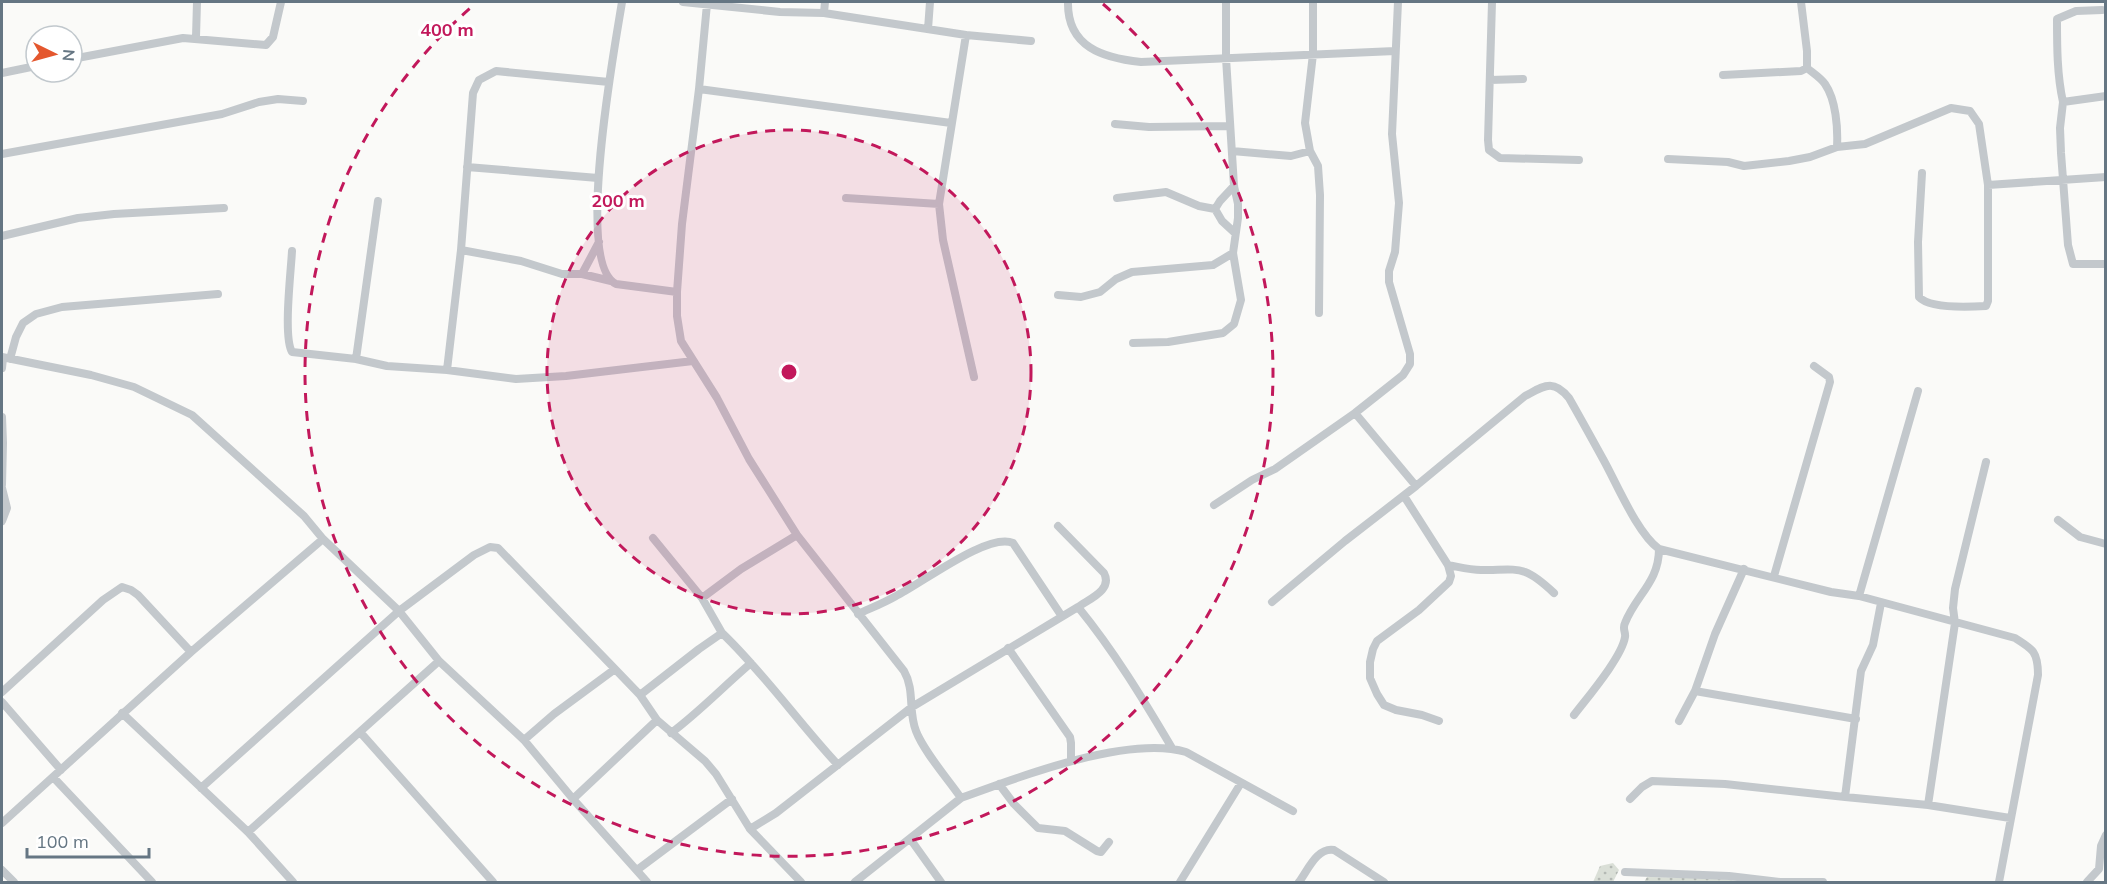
<svg xmlns="http://www.w3.org/2000/svg" width="2107" height="884" font-family="Mulish,sans-serif">
<style>
.grass{fill:url(#grass-dots)}
.lines{fill:none;stroke-linecap:round;stroke-linejoin:round}
.minor{stroke:#c3c8cc;stroke-width:8}
.ring{fill:none;stroke:#c2185b;stroke-width:3;stroke-dasharray:10 8}
.centre{fill:#c2185b;stroke:#fff;stroke-width:3}
.ring-label{font-size:18px;text-anchor:middle;font-weight:bold;fill:#c2185b;stroke:#fff;stroke-width:6;stroke-linejoin:round;paint-order:stroke}
</style>
<defs>
<pattern id="grass-dots" width="8" height="8" patternUnits="userSpaceOnUse" patternTransform="scale(1.5)"><rect width="8" height="8" fill="#dadfd7"/><path d="M2 2h.1M6 6h.1" fill="none" stroke="#b4b9b4" stroke-width="1.8" stroke-linecap="round"/></pattern>
</defs>
<rect width="100%" height="100%" fill="#fafaf8"/>
<!-- grass -->
<path class="grass" d="M1613 863 1619 870 1613 882H1593L1600 866Z
M1647 877 1713 878 1749 882H1644Z"/>
<g class="lines">
<!-- minor -->
<path class="minor" d="M622 2C615 46 574 263 616 284L677 292
M683 2 780 12 824 13 825 2
M1068 2C1067 47 1103 58 1141 62L1395 51
M1492 2 1488 140 1489 150 1500 158 1579 160
M707 4 699 89 682 224 677 292V316L681 341 717 398 749 459 797 535 904 671C915 690 908 711 916 731 924 752 948 779 961 798L855 882
M2102 10 2076 11 2057 19C2057 46 2057 75 2063 102L2106 96
M824 13 966 35 1031 41
M928 29 930 2
M966 35 939 204 943 240 974 377
M196 37 197 2
M72 59 183 38 266 45 273 37 281 2
M1807 68C1813 73 1821 78 1825 84 1836 100 1838 128 1837 147L1865 144 1951 108 1970 111 1979 124 1988 185V301L1986 306C1970 307 1930 309 1919 297L1918 242 1922 173
M2 73 36 66
M1723 75 1801 71 1807 68V51L1801 2
M1490 80 1523 79
M699 89 951 123
M2063 102 2060 128 2061 153 2068 245 2073 264H2106
M1115 124 1149 127 1230 126
M1232 151 1291 156 1310 151 1318 166 1320 195 1319 313
M1310 151 1305 123 1313 54V2
M2 154 222 114 259 102 278 99 303 101
M1668 159 1728 162 1744 166 1789 161 1810 157 1837 147
M467 167 598 178
M1988 185 2106 177
M846 198 939 204
M1117 198 1166 192 1199 206 1215 209 1220 201 1234 186
M1215 209 1222 221 1235 233
M2 236 78 218 114 214 224 208
M461 250 521 261 562 274H582L611 281
M292 251C291 271 283 337 292 352L356 359 387 366 447 370 516 379 566 376 693 361
M582 274 599 242
M1058 295 1081 297 1100 292 1116 279 1132 272 1213 265 1233 253
M1133 343 1168 342 1223 333 1234 324 1241 300 1233 253 1238 218V204L1234 186 1226 58V2
M2 357 91 375 134 387 192 415 304 516 323 539 399 611 439 661 524 740 573 799 647 882
M10 359 16 337 23 323 36 314 62 307 218 294
M356 359 378 201
M2 368 3 358
M447 370 461 250 473 93 479 80 496 71 609 82
M1355 413 1416 486 1525 396C1544 386 1553 378 1569 398 1581 419 1592 439 1603 459 1617 484 1637 533 1659 549L1831 592 1859 596 2015 638C2033 649 2038 652 2038 675L1999 882
M2 417 3 443 2 485
M1986 462 1955 589 1953 608 1955 623 1928 805 2010 818
M2 488 7 508 2 521
M1404 496 1448 565 1451 576 1449 582 1419 610 1377 641 1373 649 1370 662V678L1377 694 1384 705 1396 710 1422 715 1439 721
M1214 505 1252 480 1275 469 1355 413 1403 375 1410 364V354L1389 282V271L1395 252 1399 203 1392 134 1398 2
M2058 520 2080 537 2106 544
M1058 526 1104 573C1113 590 1089 599 1078 607
M1448 565C1459 567 1470 570 1481 570 1520 570 1523 564 1554 593
M1774 576 1830 382 1829 377 1814 366
M1859 596 1918 391
M702 598 741 569 797 535
M1272 602 1345 541 1416 486
M858 614C871 608 884 603 896 596 921 584 988 532 1013 543L1061 615
M722 633C764 673 798 722 838 765
M1008 648 1070 737 1071 743V760
M1695 691 1715 634 1744 569
M2 692 103 600 122 587 131 590 138 595 191 652
M640 695 699 649 722 633 702 598 653 538
M2 702 61 770
M122 713 248 832 293 882
M1574 715C1587 698 1622 657 1625 637 1626 632 1622 629 1625 623 1636 595 1659 582 1659 549
M1679 721 1695 691 1856 719
M360 732 493 882
M671 733C698 713 724 686 751 663
M524 740 554 714 615 669 640 695 657 720 705 761 716 774 750 829
M53 777 152 882
M999 784 1014 804 1038 828 1065 831 1097 851 1101 852 1109 842
M201 788 399 611 474 555 490 547 498 548 615 669
M1845 797 1928 805
M961 798C1018 777 1128 735 1186 752L1293 811
M573 799 657 720
M1630 799 1642 787 1652 781 1725 784 1845 797 1861 671 1873 645 1881 603
M2 823 191 652 323 539
M248 832 439 661
M911 840 941 882
M2 870 14 882
M637 870 732 799
M1625 872 1729 876 1780 882H1823
M801 882 750 829 776 813 912 707 1078 607C1114 651 1143 699 1172 748
M1180 882 1241 783
M1299 882C1308 870 1317 847 1334 850L1384 882
M2087 882 2099 869 2101 846 2106 835"/>
</g>
<!-- distance rings -->
<circle cx="789" cy="372" r="242" fill="#c2185b" fill-opacity=".12"/>
<g class="ring">
<circle cx="789" cy="372" r="242"/>
<path d="M1103 4A484 484 0 1 1 475 4"/>
</g>
<circle cx="789" cy="372" r="9" class="centre"/>
<g class="ring-label">
<text x="447" y="36">400 m</text>
<text x="618" y="207">200 m</text>
</g>
<!-- border -->
<rect width="2107" height="884" fill="none" stroke="#657683" stroke-width="6"/>
<!-- north arrow -->
<g transform="translate(54 54) rotate(95)"><circle r="28" fill="#ffffff" stroke="#c1c8cd" stroke-width="1.5"/>
<path d="M0-4.5L10 22L0 15L-10 22Z" fill="#e4572e"/>
<text y="-9" font-size="16" font-weight="bold" text-anchor="middle" fill="#657683">N</text>
</g>
<!-- scale -->
<path d="M27 848v9h122v-9" fill="none" stroke="#657683" stroke-width="3"/>
<text x="36" y="848" font-size="18" fill="#657683" stroke="#ffffff" stroke-width="4.5" paint-order="stroke">100 m</text>
</svg>
